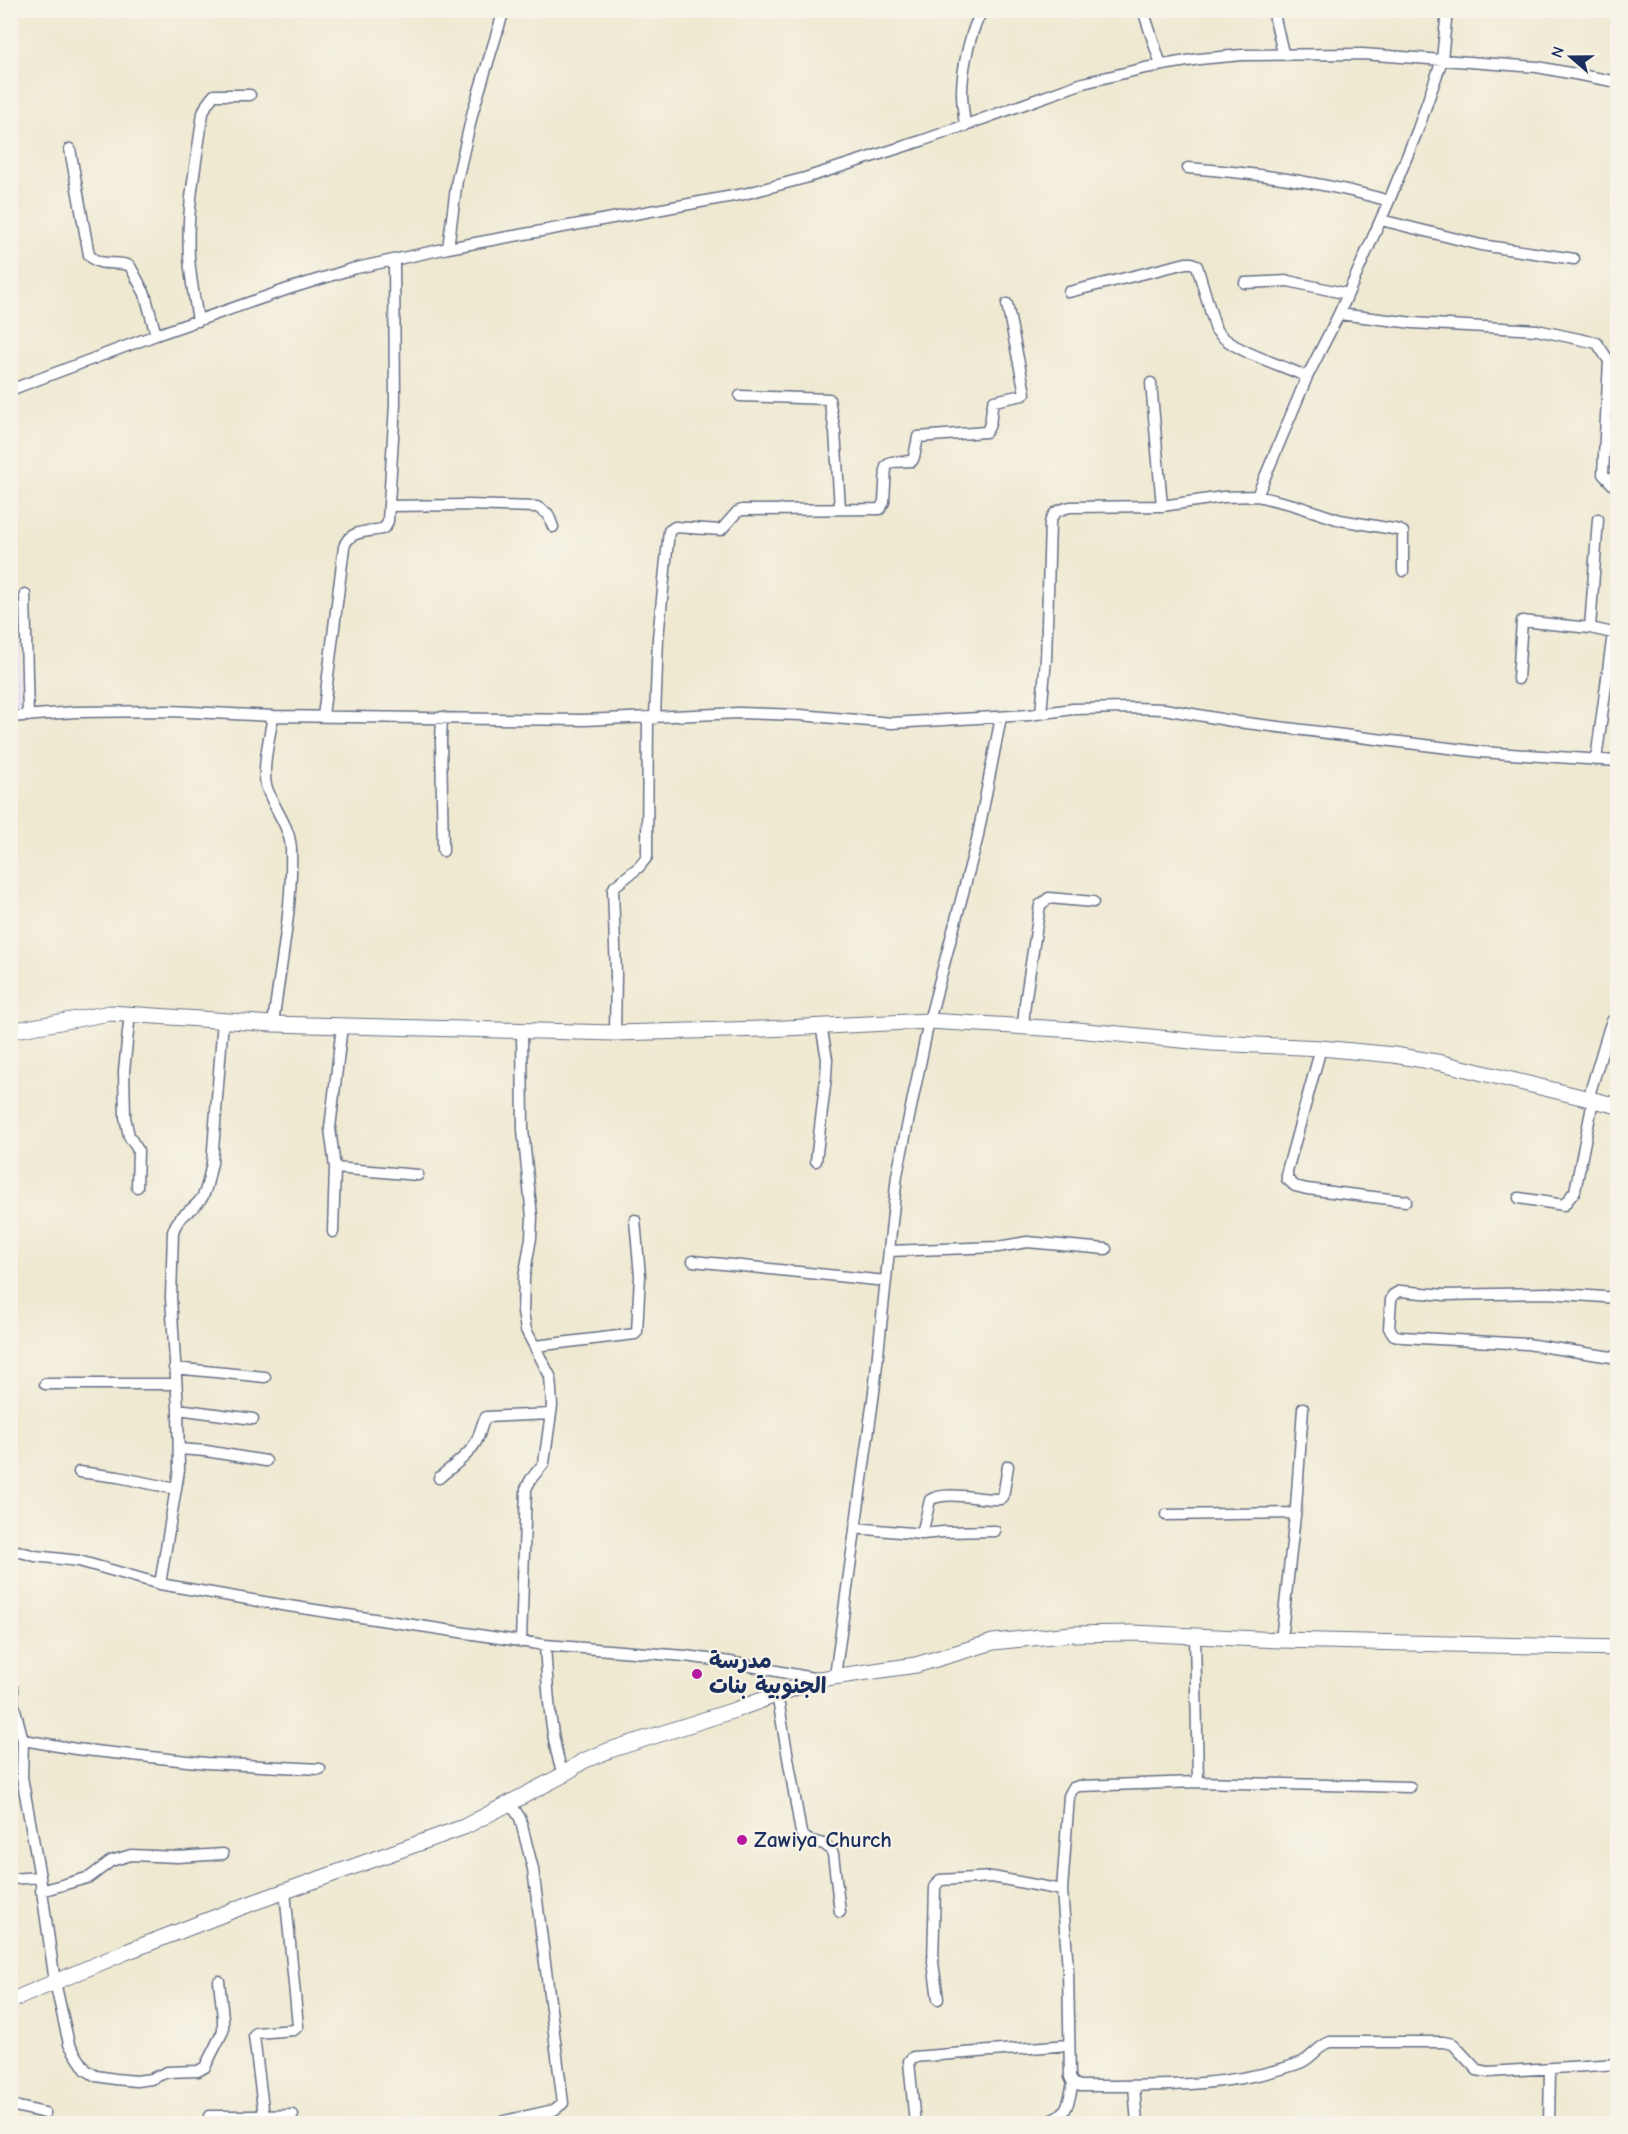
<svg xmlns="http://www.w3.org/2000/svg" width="1628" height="2134" font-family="'Comic Neue','Playpen Sans Arabic',sans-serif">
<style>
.built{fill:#e1d4f3}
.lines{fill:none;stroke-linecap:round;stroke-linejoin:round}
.street-casing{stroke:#657086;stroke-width:13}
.secondary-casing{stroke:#657086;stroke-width:17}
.street{stroke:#fff;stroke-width:10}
.secondary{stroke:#fff;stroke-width:15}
.poi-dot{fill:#b5179e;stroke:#f7f3e8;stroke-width:2}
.labels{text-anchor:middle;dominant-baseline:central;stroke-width:4.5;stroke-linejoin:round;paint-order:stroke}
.poi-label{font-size:22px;font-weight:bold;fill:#1b2f5e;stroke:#f7f3e8;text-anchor:start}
</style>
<rect width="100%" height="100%" fill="#f7f3e8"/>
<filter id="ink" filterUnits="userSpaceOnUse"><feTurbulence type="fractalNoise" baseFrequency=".0167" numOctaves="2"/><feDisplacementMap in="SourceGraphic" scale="12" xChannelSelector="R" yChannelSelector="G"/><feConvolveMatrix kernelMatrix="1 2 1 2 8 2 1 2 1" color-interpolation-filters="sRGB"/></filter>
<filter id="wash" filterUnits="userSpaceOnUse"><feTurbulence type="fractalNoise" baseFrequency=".008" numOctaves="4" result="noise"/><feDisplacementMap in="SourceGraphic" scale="24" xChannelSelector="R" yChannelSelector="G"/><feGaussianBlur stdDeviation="1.35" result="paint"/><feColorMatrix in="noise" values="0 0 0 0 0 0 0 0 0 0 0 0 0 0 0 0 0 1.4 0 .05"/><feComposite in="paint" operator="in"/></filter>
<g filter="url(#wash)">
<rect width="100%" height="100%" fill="#efe9d1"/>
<!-- built -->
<path class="built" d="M11 570H18L21 709H11Z"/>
</g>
<g filter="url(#ink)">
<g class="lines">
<defs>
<path id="street" d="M1143 10 1161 65
M1273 10 1283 53
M965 126C964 115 962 104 962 93 962 70 970 29 983 10
M70 149 89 255C101 269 116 259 130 266L145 294 156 335
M1188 168C1256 173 1324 182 1389 201
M1381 220 1481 245 1574 259
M448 248 457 180 473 111 504 10
M1245 283 1288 281 1348 294
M1069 292 1186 263H1192L1197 266 1216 330C1232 352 1281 364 1307 377
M1339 314 1413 323 1537 330 1597 343 1609 361 1603 474 1618 490
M198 321C195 300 190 278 189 256 186 209 197 160 203 113L207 104 214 95H250
M1151 383 1162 506
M10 390 156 335 288 289 352 269 448 248 744 194 805 178 924 140 1083 83 1145 68 1199 59 1242 55 1362 54 1537 67 1618 82
M740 396 829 399 835 432 840 508
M1257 496 1294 505 1340 520 1399 530 1403 532V571
M389 506 467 505 537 507 548 514 553 527
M25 594 28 716
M1518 679 1522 621 1590 628
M1041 713 1046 659 1050 523C1053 511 1059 510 1070 507L1162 506 1223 497 1257 496 1307 377 1339 314 1389 201 1418 129 1442 60 1447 10
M273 716C270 735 262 767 266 785 272 807 290 825 291 849 293 907 280 967 273 1024
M323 716 344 547C349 530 367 532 382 529L386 526 388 521 395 404 394 260
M10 717 75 712 170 711 273 716 584 720 739 713 800 715 892 723 1029 715 1073 709 1132 708 1164 709 1238 722 1481 752 1618 761
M442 717 441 741 443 851
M655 718 658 638 669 531 675 527 721 530 737 512 742 510 880 509 884 502 886 466 892 462 912 461 914 457 918 437 986 432C994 422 989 411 994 401L1023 395 1025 393 1007 304
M1596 760 1613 633 1590 628 1598 519
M130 1013 124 1071 125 1117 129 1136 138 1150 137 1187
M1023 1027 1025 1003 1040 905 1049 898 1093 902
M615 1033 616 974 613 890 615 886 639 867 647 857 648 718
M1321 1048 1287 1171V1179L1295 1186 1307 1189 1406 1201
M1588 1099 1609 1029 1612 1021 1618 1018
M816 1161 826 1077 827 1059 821 1025
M335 1168 418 1175
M1519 1198 1564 1205 1575 1191 1593 1101
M333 1232 335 1168 330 1128 342 1026
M889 1251 998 1247 1027 1242 1106 1249
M693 1261 886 1281
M1618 1298 1548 1293 1445 1295 1400 1291 1393 1295 1391 1300 1389 1328 1394 1335 1402 1337 1527 1344 1618 1358
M535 1346 635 1334 637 1332 640 1276 635 1220
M174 1368 265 1377
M45 1384H176
M178 1409 253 1419
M179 1449 206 1451 266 1461
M79 1472 118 1477 176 1489
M439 1478C451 1467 470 1455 477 1440 481 1432 481 1424 486 1417L551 1414
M1166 1515 1295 1513
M855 1528 922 1534 943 1532 995 1531
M922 1534 930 1500C946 1490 981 1500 1000 1499L1003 1497 1008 1466
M10 1549 35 1556 79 1561 160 1584 282 1605 545 1645 685 1656 730 1662 818 1679
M160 1584 179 1470 178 1409 171 1298 173 1232C178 1213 194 1212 203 1196 208 1186 209 1174 212 1163L223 1020
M1195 1635 1198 1782
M1281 1640 1296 1507 1303 1408
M521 1642 526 1489 531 1479 544 1463 552 1406 550 1376 526 1330 523 1312 524 1278 531 1238 532 1217 523 1130 522 1031
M545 1645C548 1689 549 1733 563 1775
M835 1676 874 1392 897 1175 929 1021 977 840 1001 717
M10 1684 13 1689V1702L23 1740 22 1777 40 1877 55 1982 69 2044 78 2058 86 2070 96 2076 115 2079 136 2081 151 2079 167 2072 198 2071 205 2067 223 2031V2018L219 1981
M777 1694 801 1833C811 1848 824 1836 833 1854L840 1912
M23 1740 76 1749 206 1763 320 1769
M10 1879 40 1877
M41 1891 90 1877 111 1861 131 1855 177 1857 223 1854
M938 1999 933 1962 935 1887 940 1880 992 1877 1062 1890
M1073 2083 1080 2086C1153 2086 1231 2088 1300 2063 1311 2059 1317 2047 1330 2042H1443L1453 2044 1477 2070 1488 2072 1618 2064
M1134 2086 1137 2124
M10 2105 45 2113
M209 2116H264L254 2036 256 2033 294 2030 298 2026 285 1891
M264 2116 293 2115
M491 2124 554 2110 563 2103 533 1869 520 1818 511 1804
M915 2124 909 2061 913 2057 1069 2045
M1044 2124C1068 2115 1068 2106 1073 2083L1070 2077 1068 1969 1062 1890 1069 1796 1073 1788 1079 1786 1198 1782 1410 1787
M1549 2124 1550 2069"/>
<path id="secondary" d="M10 1031 110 1013 273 1024 615 1033 764 1029 929 1021 1077 1030 1212 1043 1321 1048 1394 1055 1442 1063 1618 1106
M10 2001 126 1952 252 1903 464 1827 563 1775 583 1761 610 1750 735 1710 819 1679 916 1665 993 1642 1071 1634 1133 1633 1281 1640 1618 1648"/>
</defs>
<!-- street casing -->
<use href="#street" class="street-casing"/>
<!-- secondary casing -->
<use href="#secondary" class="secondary-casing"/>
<!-- street -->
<use href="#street" class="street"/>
<!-- secondary -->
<use href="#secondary" class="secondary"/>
</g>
</g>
<!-- markers -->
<g class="poi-dot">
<circle cx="697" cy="1674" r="6"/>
<circle cx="742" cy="1840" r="6"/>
</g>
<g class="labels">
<!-- poi labels -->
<g class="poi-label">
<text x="709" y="1661">مدرسة<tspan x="709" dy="25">الجنوبية بنات</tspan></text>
<text x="754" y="1840">Zawiya Church</text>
</g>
</g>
<!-- margin -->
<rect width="1628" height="2134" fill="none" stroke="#f7f3e8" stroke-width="36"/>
<!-- north arrow -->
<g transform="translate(1571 57) rotate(290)" stroke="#f7f3e8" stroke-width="4.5" paint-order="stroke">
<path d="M0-4.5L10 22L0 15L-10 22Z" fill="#1b2f5e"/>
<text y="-9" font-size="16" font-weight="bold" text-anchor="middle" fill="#1b2f5e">N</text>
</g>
</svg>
